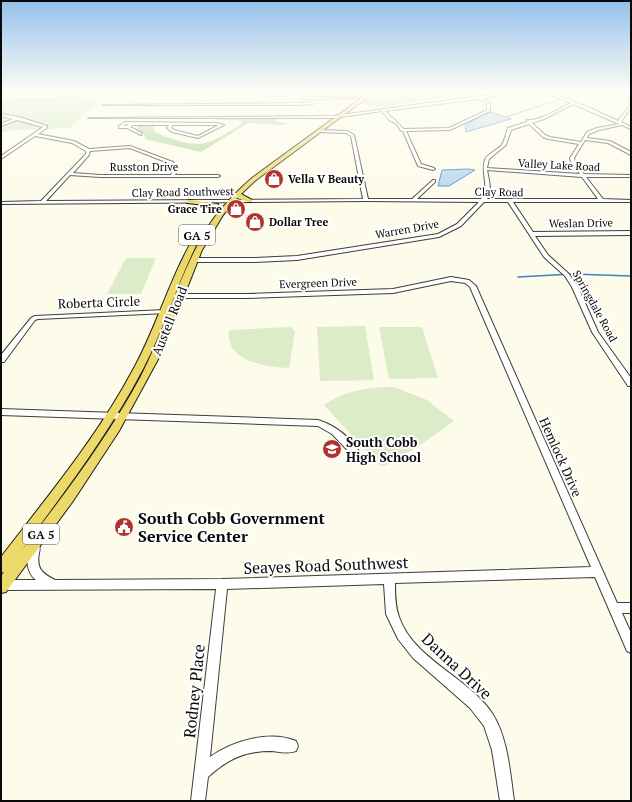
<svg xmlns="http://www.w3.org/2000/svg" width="632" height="802" font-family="'PT Serif',serif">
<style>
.green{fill:#cae4b7}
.forest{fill:#add398}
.pitch{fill:#dcecc8}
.water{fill:#b3d4f0;stroke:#4082c1}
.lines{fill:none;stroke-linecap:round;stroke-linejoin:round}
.stream-far1{stroke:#4082c1;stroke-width:1}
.stream{stroke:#4082c1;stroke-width:1.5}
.minor-casing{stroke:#3d3d3d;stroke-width:2}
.major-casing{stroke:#1b1b1b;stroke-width:2}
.minor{fill:#fff;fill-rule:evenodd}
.major{fill:#edd86a;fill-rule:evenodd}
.rail{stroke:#ae342f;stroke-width:1}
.labels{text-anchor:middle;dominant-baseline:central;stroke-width:4;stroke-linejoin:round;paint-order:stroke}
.far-street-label{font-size:11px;fill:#0a0a0a;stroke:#fff}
.far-poi-label{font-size:11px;font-weight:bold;fill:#0a0a0a;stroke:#fff;text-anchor:start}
.shield{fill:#fff;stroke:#545454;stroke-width:1}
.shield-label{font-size:12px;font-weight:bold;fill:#0a0a0a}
.street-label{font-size:13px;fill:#0a0a0a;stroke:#fff}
.poi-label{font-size:13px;font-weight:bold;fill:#0a0a0a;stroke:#fff;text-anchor:start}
.near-poi-label{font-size:16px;font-weight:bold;fill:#0a0a0a;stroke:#fff;text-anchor:start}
.near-street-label{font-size:16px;fill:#0a0a0a;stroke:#fff}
</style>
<rect width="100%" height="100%" fill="#fdfbe9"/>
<!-- green -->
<path class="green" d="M46 91H110L70 128 12 130 1 133V93Z"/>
<!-- forest -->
<path class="forest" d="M379 91H492L380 107 360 103 366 98H384L376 95Z
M219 118H276L275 122 288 123 285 125 248 123 201 152 145 139 144 134 137 129 138 125 153 126 154 131C164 137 193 147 205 143 217 140 228 132 239 126L242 122 239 120H218Z"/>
<!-- pitch -->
<path class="pitch" d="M126 258H156L141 294H107Z
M365 326 374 380 320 381 317 327Z
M290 327 295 331 289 368C266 367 225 362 229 330Z
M379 327H422L438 378 389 379Z
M394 387 427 400 454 421 419 446 385 466 379 465 324 405C343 391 371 386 394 387Z"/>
<!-- water -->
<path class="water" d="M491 112 511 119 466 132 465 126 477 118Z
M468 169 475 170 449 186H438L442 170Z"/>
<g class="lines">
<!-- stream-far1 -->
<path class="stream-far1" d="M565 98 588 92
M1 101 60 100 93 91
M506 117 561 99"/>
<!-- stream -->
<path class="stream" d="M518 277 572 274 631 276"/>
<defs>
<path id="minor" d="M121 91H135L113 93Z
M140 91H144L147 94 145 95Z
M300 91H303V96L307 97 365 98 317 99 313 104 299 105H102L299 103 311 102 314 99H307L301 97 300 94 186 93Z
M518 91H529L482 98 490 103V111L450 130 406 131 421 164 434 168 435 169 433 170 418 166 403 131 400 130 397 124 389 120 382 111 333 118H88L333 116ZM479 99 487 103V110L449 128 404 129 402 128C398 121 391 118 385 111Z
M540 91H545L588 107 618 121 631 104V107L621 122 631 127V129L622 125 599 130 589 134 587 138 610 141 631 152V155L608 143 585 140 574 158 575 162 584 174 631 175V177H586L603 199 631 200V202H513L533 232 631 231V235L535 236 548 255 569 274 578 287 598 332 631 378V386H628L592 332 572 287 565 276 544 257 508 202H484L461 226 439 237 297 260 255 262H193L190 260 193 258H255L297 256 438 234 457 224 479 202 366 201 1 204V202L41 201 86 154V151L72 143 35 136 1 159V156L43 127 17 120 1 126V124L13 119 1 116V114L19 117 47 126V128L38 134 74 141 89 149 130 146 173 162 178 168 175 175H218L220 176 218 177H100L70 175 46 201 363 199 351 136 346 133 318 132 319 130 347 131 354 135 368 199H412L433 180H435V182L417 199H481C491 189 480 172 485 160 487 154 497 150 501 146 505 141 506 133 508 128L527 122V120C538 122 560 108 571 103ZM573 104 619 124 597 128 587 132 581 142 550 137 545 135 532 123 544 119ZM529 124 543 137 548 139 579 144 570 158 571 162 580 174 487 168 489 159 506 145 511 130ZM130 148 171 164 174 168 171 175H100L73 173 89 155 90 151ZM487 170 582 177 598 199H487C492 190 489 180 487 170Z
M617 91H620L631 100V102Z
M125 122 217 123 224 125 198 138 172 132 167 128 169 125H133L130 127 142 133 141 135 127 128H119V126ZM126 124 129 125 123 126ZM173 125H219L198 136 174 130 171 128Z
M451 277 469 280 476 286 617 603H631V613H622L631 633V653L627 651 595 577 395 583C395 594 395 606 399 617 414 660 467 676 492 713 508 738 510 772 514 801H500L492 750 484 726 470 708 413 658 398 639 386 614 384 584 227 589 210 757C232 741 269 730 296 741L298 746 296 751C288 754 280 752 272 751 244 751 228 759 208 777L205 801H191L216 589 1 590V580H36C25 571 26 556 31 544L35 542 39 544C40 548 40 549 39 553 36 569 42 573 55 580L222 579 591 567 470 287 465 283 451 281 393 293 245 298H171L168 296 171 294H245L393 289Z
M165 310 167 311V313L38 319 35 320 4 362H1V355L31 318 35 316Z
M1 409 318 420C337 426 352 439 362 456L361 458H355L332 434 318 426 1 415Z"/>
<path id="major" d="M371 91H376L256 180 241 194 252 200V202H248L237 198 223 215 202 250 162 352 119 431 73 501 6 592 1 593V576L4 572 1 573V557C48 496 98 436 134 368 159 322 172 270 201 226L206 227C180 272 167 323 143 369 109 434 64 492 21 551 64 495 107 439 141 376 165 329 178 277 205 232 217 211 234 194 252 178Z
M189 200 218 204 219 209 216 211 213 209V206L187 203 186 202Z"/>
</defs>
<!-- minor casing -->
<use href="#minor" class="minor-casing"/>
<!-- major casing -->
<use href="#major" class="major-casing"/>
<!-- minor -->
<use href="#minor" class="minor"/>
<!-- major -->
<use href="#major" class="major"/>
<!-- rail -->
<path class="rail" d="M1 93 42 91"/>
</g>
<!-- sky -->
<linearGradient id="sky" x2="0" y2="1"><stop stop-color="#93c1eb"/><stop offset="0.45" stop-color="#fefdf5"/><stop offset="1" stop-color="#fefdf5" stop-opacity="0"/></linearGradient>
<rect width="632" height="204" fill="url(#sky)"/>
<!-- icons -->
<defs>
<symbol id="shop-disc" viewBox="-11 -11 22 22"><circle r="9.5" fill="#ae342f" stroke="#fff"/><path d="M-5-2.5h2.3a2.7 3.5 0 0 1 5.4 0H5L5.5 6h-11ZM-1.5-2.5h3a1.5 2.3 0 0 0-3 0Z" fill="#fff"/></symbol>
<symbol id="school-disc" viewBox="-11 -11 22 22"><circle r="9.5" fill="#ae342f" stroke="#fff"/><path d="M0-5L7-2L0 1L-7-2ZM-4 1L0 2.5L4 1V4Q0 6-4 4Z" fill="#fff"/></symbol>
<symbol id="civic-disc" viewBox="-11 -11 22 22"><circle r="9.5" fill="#ae342f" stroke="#fff"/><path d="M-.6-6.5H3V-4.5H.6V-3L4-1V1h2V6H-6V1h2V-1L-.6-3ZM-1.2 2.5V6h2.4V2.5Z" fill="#fff"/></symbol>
</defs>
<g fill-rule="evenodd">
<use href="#shop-disc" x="263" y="168" width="22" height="22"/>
<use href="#shop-disc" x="225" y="198" width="22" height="22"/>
<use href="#shop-disc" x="244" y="211" width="22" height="22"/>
<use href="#school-disc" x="321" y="438" width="22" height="22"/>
<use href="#civic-disc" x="113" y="516" width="22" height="22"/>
</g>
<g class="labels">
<!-- far-street labels -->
<g class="far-street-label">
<text transform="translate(559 165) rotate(3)">Valley Lake Road</text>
<text x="144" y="167">Russton Drive</text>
<text transform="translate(183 192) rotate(-1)">Clay Road Southwest</text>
<text transform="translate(499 192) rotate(1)">Clay Road</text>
<text transform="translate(581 223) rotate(-1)">Weslan Drive</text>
<text transform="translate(407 229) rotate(-10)">Warren Drive</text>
<text transform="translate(318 283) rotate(-2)">Evergreen Drive</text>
<text transform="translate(595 306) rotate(61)">Springdale Road</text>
</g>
<!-- far-poi labels -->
<g class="far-poi-label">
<text x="288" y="179">Vella V Beauty</text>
<text x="222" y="209" text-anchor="end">Grace Tire</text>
<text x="269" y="222">Dollar Tree</text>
</g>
<!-- shield labels -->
<g class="shield">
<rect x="179" y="225" width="36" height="20" rx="3"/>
<rect x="23" y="524" width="36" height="20" rx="3"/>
</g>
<g class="shield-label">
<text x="197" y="235">GA 5</text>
<text x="41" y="534">GA 5</text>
</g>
<!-- street labels -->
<g class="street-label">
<text transform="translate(99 302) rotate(-2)">Roberta Circle</text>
<text transform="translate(169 321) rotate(-68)">Austell Road</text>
<text transform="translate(561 457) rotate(66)">Hemlock Drive</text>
</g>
<!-- poi labels -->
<g class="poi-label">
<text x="346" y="442">South Cobb<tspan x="346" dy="15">High School</tspan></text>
</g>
<!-- near-poi labels -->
<g class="near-poi-label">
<text x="138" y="518">South Cobb Government<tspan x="138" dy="18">Service Center</tspan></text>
</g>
<!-- near-street labels -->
<g class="near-street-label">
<text transform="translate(326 565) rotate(-2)">Seayes Road Southwest</text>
<text transform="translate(457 666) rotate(43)">Danna Drive</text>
<text transform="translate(194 691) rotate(-84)">Rodney Place</text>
</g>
</g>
<!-- border -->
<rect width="632" height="802" fill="none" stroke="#0a0a0a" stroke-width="4"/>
</svg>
